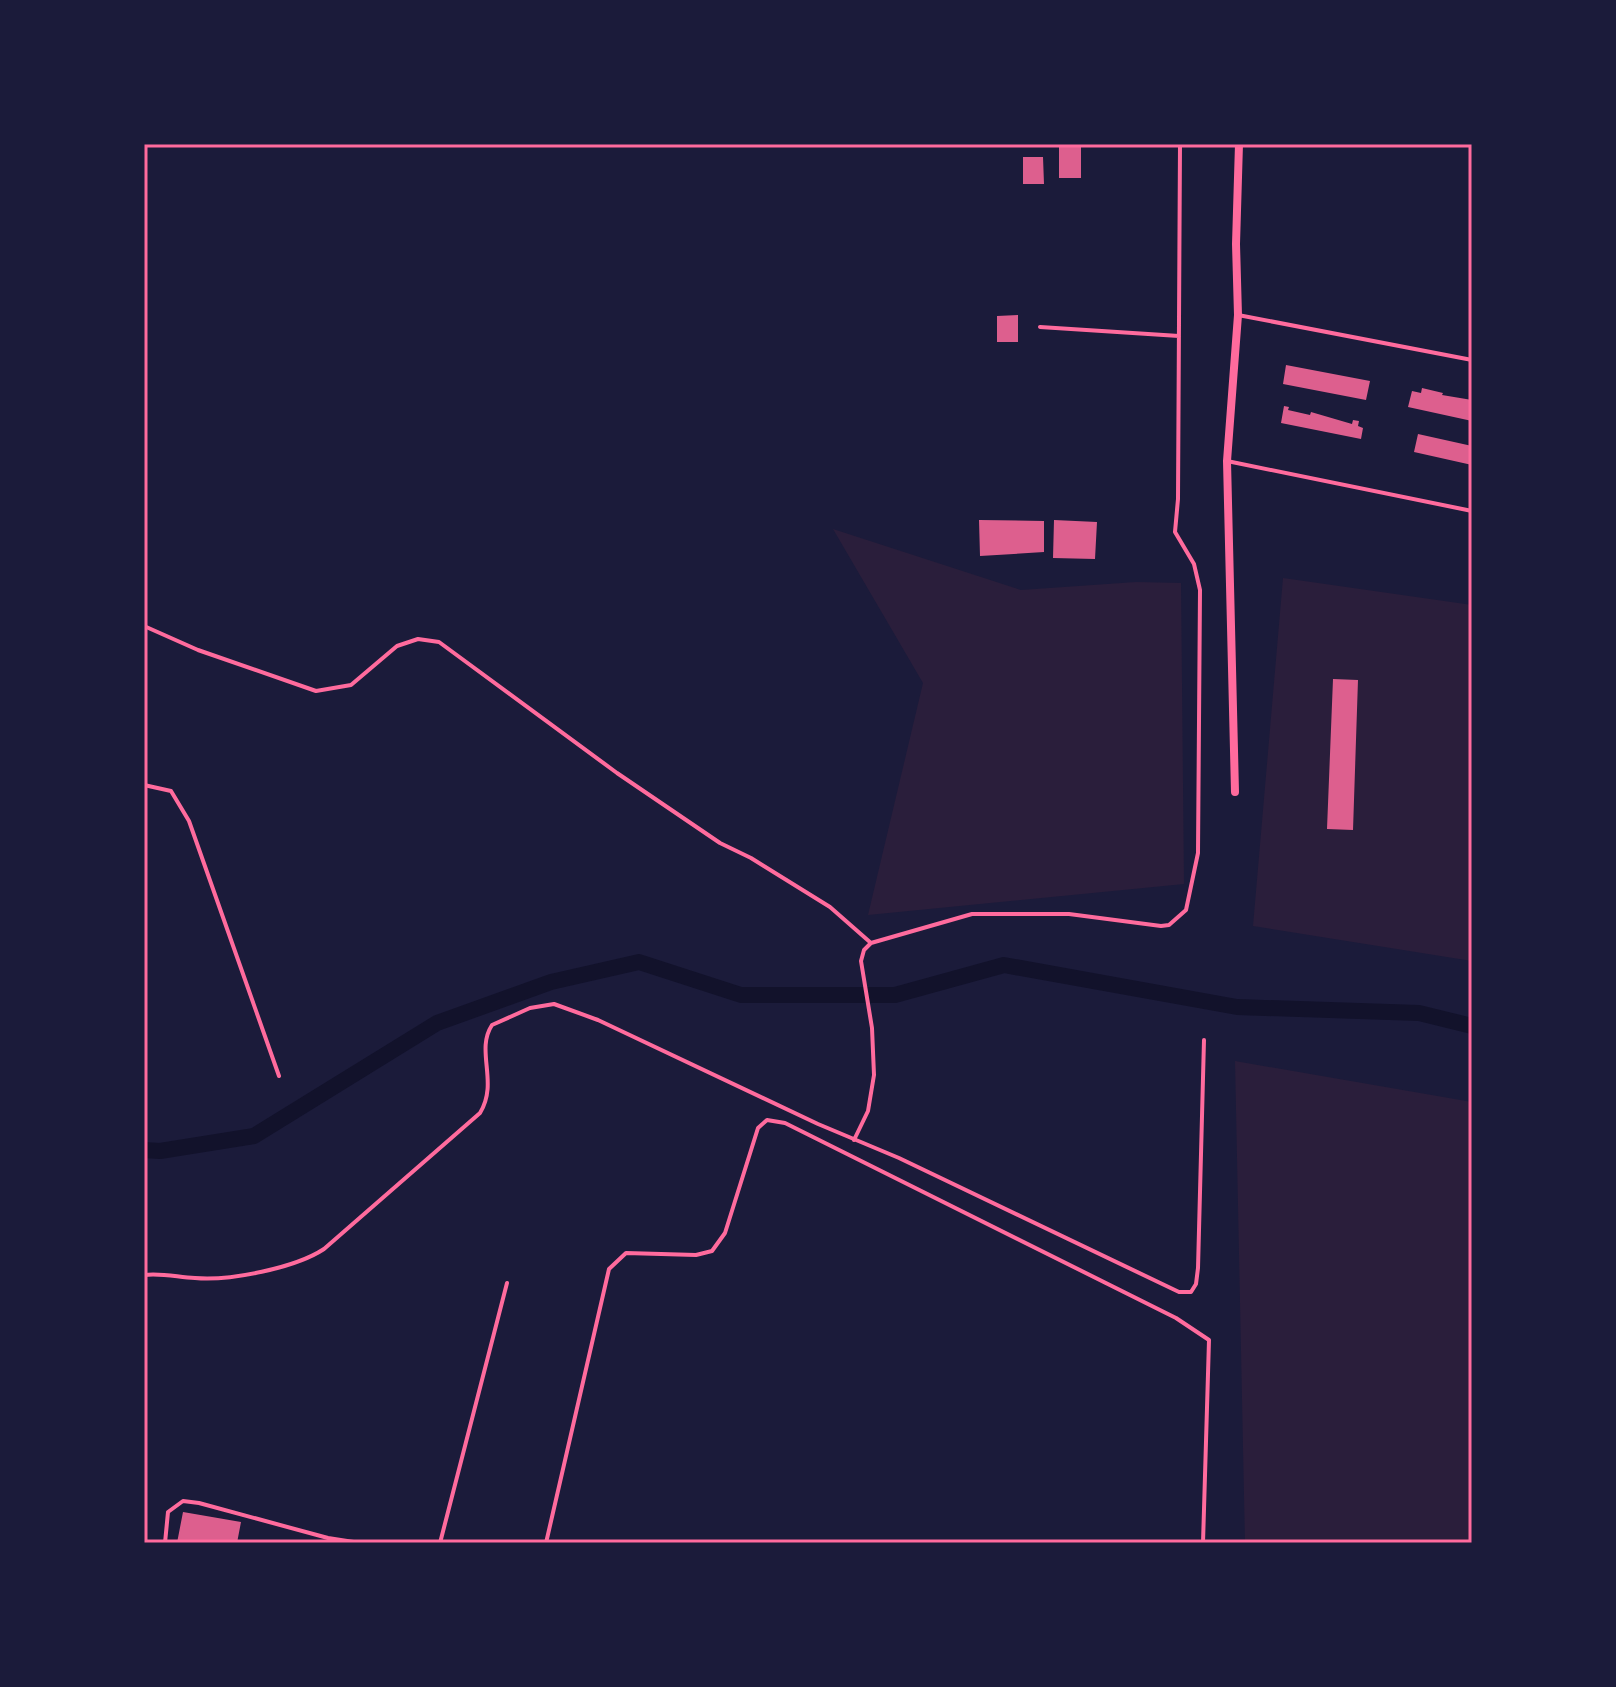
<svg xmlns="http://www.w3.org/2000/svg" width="1616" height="1687" font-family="'Sofia Sans Condensed',sans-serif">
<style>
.green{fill:#2a1e3b}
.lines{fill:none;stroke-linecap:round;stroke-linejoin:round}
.canal{stroke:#12122b;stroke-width:16}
.building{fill:#dd5f8e}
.service{stroke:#ff6b9d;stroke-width:4}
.minor{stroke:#ff6b9d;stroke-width:8}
.neatline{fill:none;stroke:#ff6b9d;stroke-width:3}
</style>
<rect width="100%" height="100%" fill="#1b1b3a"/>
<!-- green -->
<path class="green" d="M833 529 1021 590 1136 582 1181 583 1184 884 868 915 923 683Z
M1283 578 1472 605V961L1253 926Z
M1235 1061 1472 1102V1543H1245Z"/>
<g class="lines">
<!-- canal -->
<path class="canal" d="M144 1150 160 1151 254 1136 437 1023 551 982 639 962 741 995H895L1004 965 1237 1007 1419 1013 1472 1026"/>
</g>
<!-- building -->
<path class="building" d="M1059 146H1081V178H1059Z
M1023 157H1043L1044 184H1023Z
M1018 315V342H997V316Z
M1286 365 1370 381 1366 400 1283 384Z
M1422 388 1443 393 1442 395 1472 400V421L1408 407 1412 391 1421 393Z
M1284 406 1289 407 1288 410 1310 415 1311 412 1352 424 1353 420 1359 421 1358 426 1363 428 1361 439 1281 423Z
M1418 434 1472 446V465L1414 452Z
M979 520 1044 521V552L980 556Z
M1054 520 1097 522 1095 559 1053 558Z
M1333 679 1358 680 1353 830 1327 829Z
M183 1512 241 1522 237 1543H177Z"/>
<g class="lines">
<!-- service -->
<path class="service" d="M1238 315 1472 360
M1040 327 1179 336
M1227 461 1472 511
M144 626 198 650 316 691 351 685 397 646 418 639 439 642 617 773 720 843 751 858 830 907 871 943
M144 785 171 791 189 821 279 1076
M854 1140 868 1111 874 1075 872 1028 861 961 864 950 871 943 972 914H1069L1161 926 1169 925 1186 910 1198 853 1200 590 1194 564 1175 532 1178 499 1180 144
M144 1275C162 1273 177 1277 195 1278 230 1281 295 1268 324 1249L480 1113C499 1082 475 1051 492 1025L530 1008 554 1004 598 1020 818 1124 899 1158 1179 1292H1191L1196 1284 1198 1268 1204 1040
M165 1543 168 1512 183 1501 199 1503 328 1538 360 1543
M440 1543 507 1283
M546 1543 609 1269 626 1253 696 1255 712 1251 725 1233 758 1128 767 1120 785 1123 1176 1318 1209 1340 1203 1543"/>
<!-- minor -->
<path class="minor" d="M1235 792 1227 461 1238 315 1236 244 1239 144"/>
</g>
<!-- border -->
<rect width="1616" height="1687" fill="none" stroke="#1b1b3a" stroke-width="292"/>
<rect x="146" y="146" width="1324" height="1395" class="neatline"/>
</svg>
